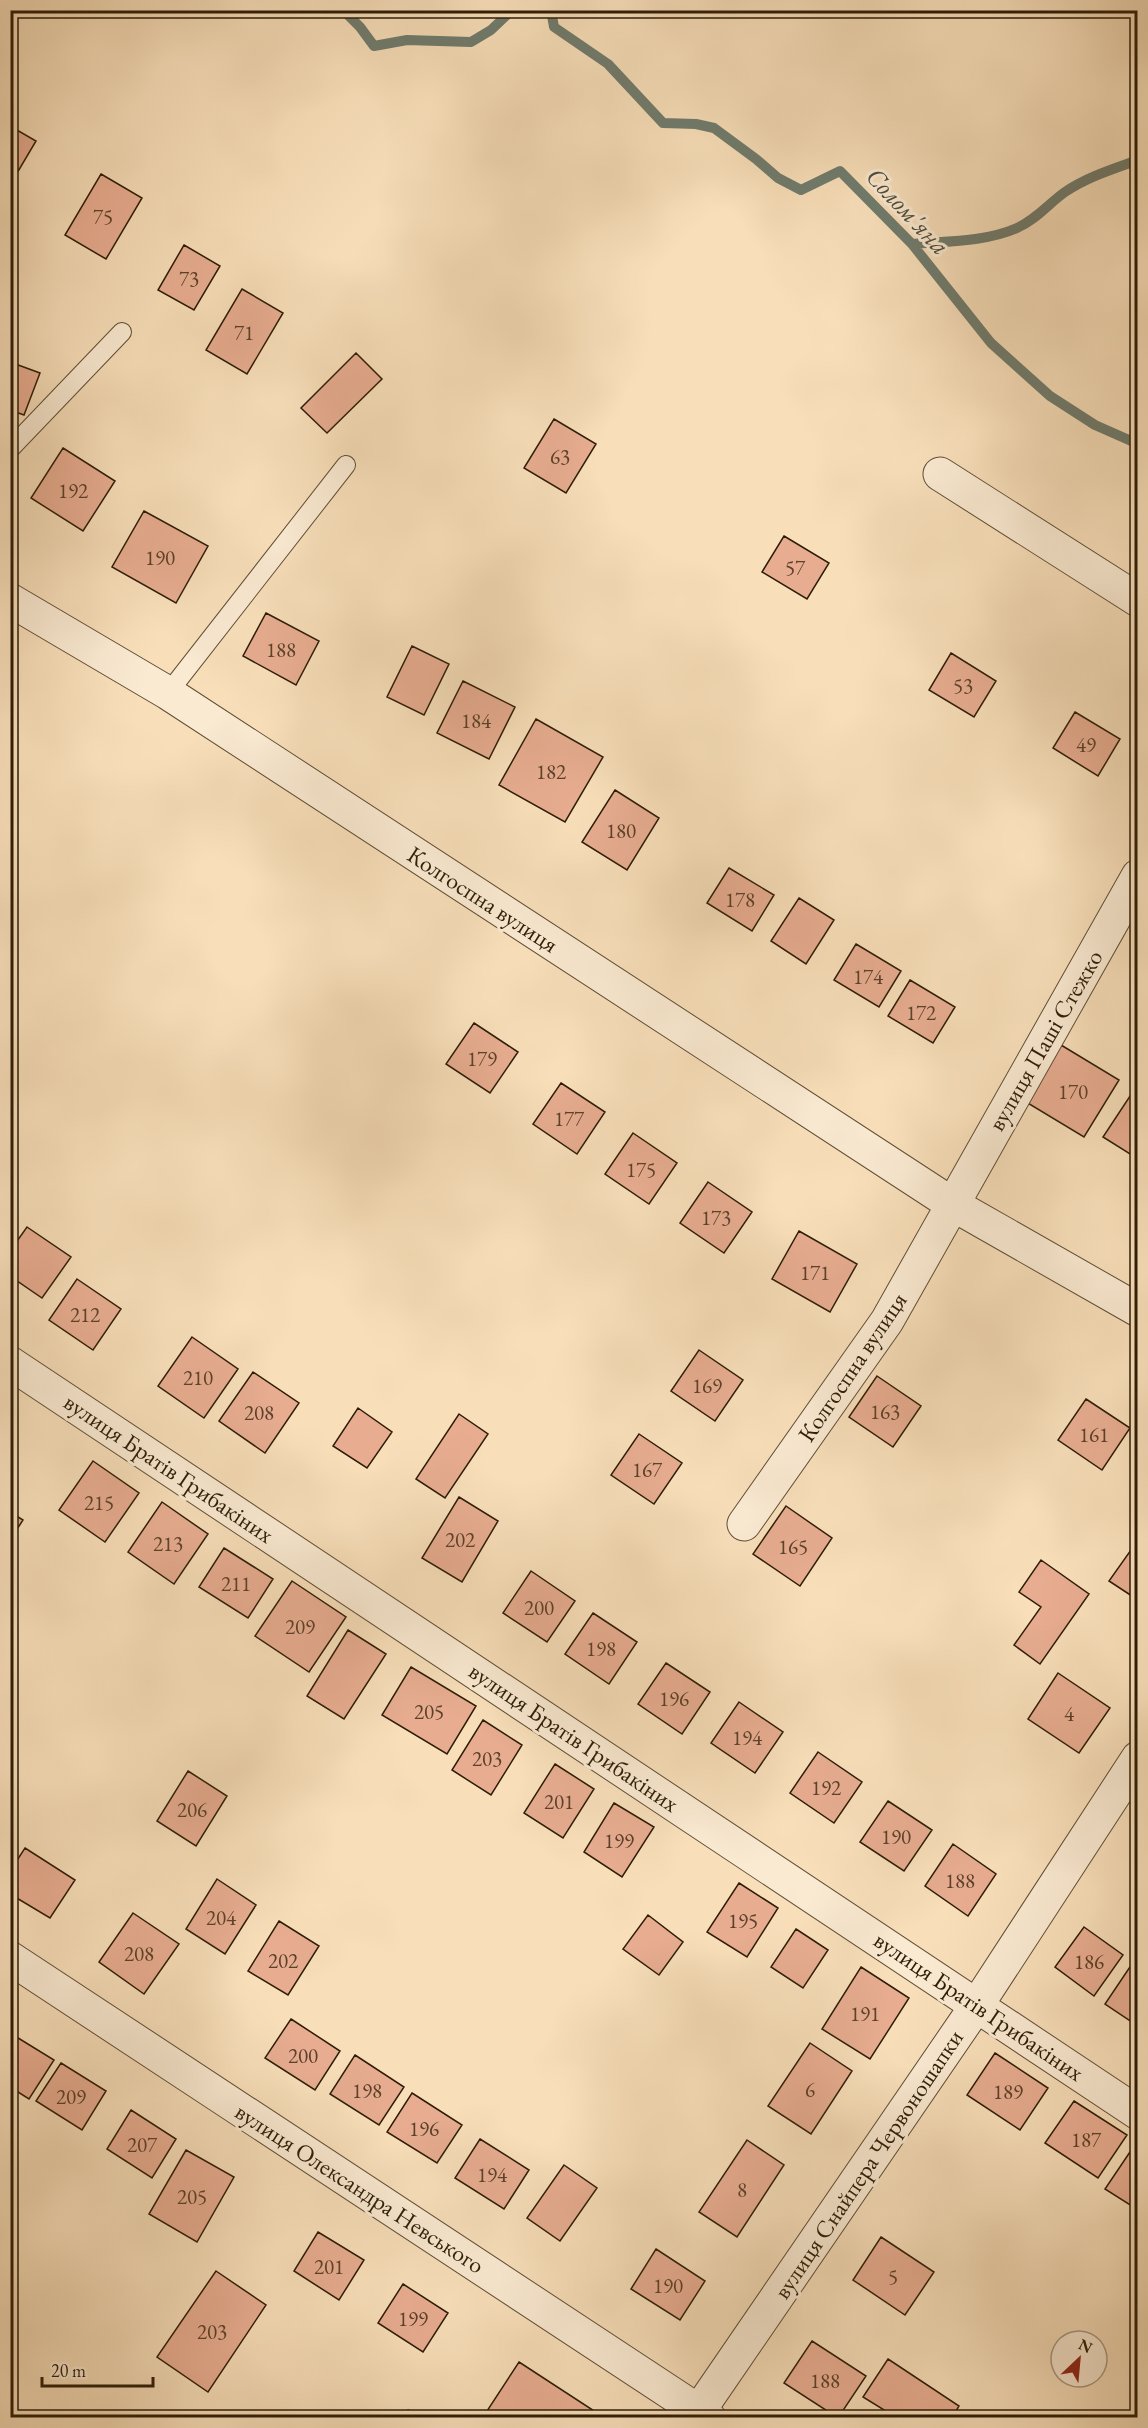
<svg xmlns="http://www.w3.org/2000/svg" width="1148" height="2428" font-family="'EB Garamond',serif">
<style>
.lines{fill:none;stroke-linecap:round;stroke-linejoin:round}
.stream{stroke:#707c6e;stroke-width:10}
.building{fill:#e8ad91;stroke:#2d1d07;stroke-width:1.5}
.service-casing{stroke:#604e34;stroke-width:20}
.minor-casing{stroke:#604e34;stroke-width:35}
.service{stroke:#faead2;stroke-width:18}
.minor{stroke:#faead2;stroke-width:33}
.labels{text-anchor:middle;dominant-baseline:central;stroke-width:6;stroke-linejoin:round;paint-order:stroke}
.number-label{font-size:21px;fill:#5c412a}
.street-label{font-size:24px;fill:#2d1d07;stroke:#faead2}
.water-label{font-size:26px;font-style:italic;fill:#4f4d3a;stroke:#faead2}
</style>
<rect width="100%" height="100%" fill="#f8dfba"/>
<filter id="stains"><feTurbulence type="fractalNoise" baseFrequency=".00333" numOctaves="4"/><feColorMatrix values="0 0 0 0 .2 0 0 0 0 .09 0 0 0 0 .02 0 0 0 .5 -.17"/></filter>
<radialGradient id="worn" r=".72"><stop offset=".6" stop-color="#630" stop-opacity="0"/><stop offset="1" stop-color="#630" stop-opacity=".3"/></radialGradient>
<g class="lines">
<!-- stream -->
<path class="stream" d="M296 10 302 12 312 10
M343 10 360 27 374 46 407 40 471 42 491 30 512 10
M551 10 554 27 608 64 663 123 696 124 714 128 756 159 778 178 801 190 840 171 912 244 991 343 1050 396 1095 425 1138 444
M912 244C947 241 985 242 1017 228 1037 219 1048 204 1065 192 1087 177 1113 169 1138 160"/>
</g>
<!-- building -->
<path class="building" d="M10 126 36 141 10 185Z
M101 174 142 198 106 259 65 235Z
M184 245 220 266 194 310 158 290Z
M242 289 283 313 247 374 206 350Z
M356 353 382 379 327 433 301 408Z
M10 362 40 373 24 415 10 410Z
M554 419 596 444 566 493 524 468Z
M63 448 115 481 83 531 31 498Z
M144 511 208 546 176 603 112 567Z
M784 536 829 563 807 599 762 572Z
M266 613 319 641 296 685 243 656Z
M412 646 449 664 424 715 387 697Z
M951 653 996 681 974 717 929 690Z
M463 681 515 707 489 759 437 733Z
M1075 712 1120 739 1098 776 1053 748Z
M536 719 603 757 565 822 499 785Z
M615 790 659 818 627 870 582 842Z
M729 868 774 895 752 931 707 903Z
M799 898 834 920 806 964 771 941Z
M856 944 901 971 879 1007 834 980Z
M910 980 955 1007 933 1043 888 1016Z
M474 1023 518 1052 490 1093 446 1064Z
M1061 1045 1119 1080 1084 1137 1026 1102Z
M561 1083 605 1112 577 1154 533 1124Z
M1138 1084V1159L1103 1137Z
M633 1133 677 1163 649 1204 605 1174Z
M708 1182 752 1212 724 1253 680 1223Z
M27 1227 71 1257 42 1298 10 1276V1251Z
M799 1231 857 1264 830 1312 772 1279Z
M77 1279 121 1309 93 1350 49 1320Z
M192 1337 238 1369 204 1418 158 1386Z
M699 1350 743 1380 715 1421 671 1391Z
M253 1372 299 1403 265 1453 219 1421Z
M877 1376 921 1406 893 1447 849 1417Z
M1086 1399 1130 1428 1102 1470 1058 1440Z
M358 1408 392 1432 367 1468 333 1446Z
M459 1414 488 1434 445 1498 416 1479Z
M639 1434 682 1463 654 1504 611 1475Z
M93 1461 139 1493 105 1542 59 1510Z
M459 1497 498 1521 462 1582 422 1558Z
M162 1502 208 1534 174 1584 128 1552Z
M786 1506 832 1538 800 1586 753 1554Z
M10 1512 23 1520 10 1540Z
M1138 1540V1600L1109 1581Z
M224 1548 273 1579 248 1618 199 1587Z
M1041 1560 1089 1594 1040 1664 1014 1645 1041 1607 1019 1592Z
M531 1571 575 1601 547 1642 503 1613Z
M292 1581 346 1617 309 1672 255 1636Z
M593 1613 637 1642 609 1684 565 1654Z
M348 1630 386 1654 344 1719 307 1696Z
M666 1663 710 1692 682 1734 638 1704Z
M411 1667 476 1706 447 1754 382 1715Z
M1058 1673 1110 1708 1079 1753 1028 1719Z
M739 1702 783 1732 755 1773 711 1743Z
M483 1720 522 1745 491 1795 452 1770Z
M818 1752 862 1782 834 1823 790 1793Z
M555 1764 594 1789 563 1838 524 1813Z
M188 1771 227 1796 196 1846 157 1821Z
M888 1801 932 1830 904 1871 860 1842Z
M614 1803 654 1827 622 1877 584 1852Z
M953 1844 996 1874 968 1916 925 1886Z
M25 1848 75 1880 50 1918 10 1894V1871Z
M217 1879 256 1905 225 1954 186 1929Z
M739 1883 778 1908 747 1957 707 1932Z
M133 1913 179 1944 144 1994 99 1962Z
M648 1915 683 1942 659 1975 623 1949Z
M279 1921 319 1946 288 1995 248 1971Z
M1084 1927 1123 1955 1094 1996 1055 1967Z
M796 1929 828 1950 803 1988 771 1967Z
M1138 1955V2026L1105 2004Z
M861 1967 909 1998 870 2059 822 2029Z
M291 2019 340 2051 315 2090 265 2058Z
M10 2033 54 2060 29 2099 10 2087Z
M810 2043 852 2071 811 2134 768 2106Z
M995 2053 1048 2088 1020 2130 967 2095Z
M355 2055 404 2087 379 2125 330 2094Z
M61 2063 106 2091 82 2130 36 2101Z
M412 2093 462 2125 437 2163 387 2132Z
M1074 2101 1127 2135 1098 2178 1045 2143Z
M131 2110 176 2139 152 2178 107 2149Z
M480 2139 529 2170 504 2209 455 2178Z
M747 2140 784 2165 737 2237 699 2212Z
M1134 2146 1138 2148V2210L1105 2189Z
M186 2150 234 2177 197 2242 149 2214Z
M564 2165 597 2188 560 2241 527 2218Z
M318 2232 364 2260 339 2300 294 2271Z
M881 2237 934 2272 905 2315 853 2280Z
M656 2249 705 2281 680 2320 631 2289Z
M216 2271 266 2305 208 2392 157 2357Z
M403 2284 448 2313 423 2352 378 2323Z
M812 2341 866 2376 838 2418 784 2383Z
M888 2359 959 2406 952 2418H897L863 2397Z
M519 2362 605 2418H498L487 2411Z
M408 2410 421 2418H403Z"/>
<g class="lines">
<defs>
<path id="service" d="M10 449 122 332
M168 693 346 465"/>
<path id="minor" d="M940 474 1138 600
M10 600 168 693 952 1204 1138 1310
M10 1363 1138 2113
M744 1524 887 1321 1138 876
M10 1958 709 2418
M694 2418 977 2005 1138 1758"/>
</defs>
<!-- service casing -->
<use href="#service" class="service-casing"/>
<!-- minor casing -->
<use href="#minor" class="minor-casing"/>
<!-- service -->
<use href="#service" class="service"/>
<!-- minor -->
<use href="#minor" class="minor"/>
</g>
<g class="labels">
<!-- number labels -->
<g class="number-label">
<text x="103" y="216">75</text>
<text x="189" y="278">73</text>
<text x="244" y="332">71</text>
<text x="560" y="456">63</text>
<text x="73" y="490">192</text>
<text x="160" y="557">190</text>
<text x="795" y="567">57</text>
<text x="281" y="649">188</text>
<text x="963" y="685">53</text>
<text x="476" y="720">184</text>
<text x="1086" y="744">49</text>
<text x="551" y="771">182</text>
<text x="621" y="830">180</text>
<text x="740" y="899">178</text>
<text x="868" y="976">174</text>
<text x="921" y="1012">172</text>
<text x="482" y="1058">179</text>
<text x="1073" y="1091">170</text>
<text x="569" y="1118">177</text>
<text x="641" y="1169">175</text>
<text x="716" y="1217">173</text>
<text x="815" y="1272">171</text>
<text x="85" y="1314">212</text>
<text x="198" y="1377">210</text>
<text x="707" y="1385">169</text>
<text x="885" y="1411">163</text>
<text x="259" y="1412">208</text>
<text x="1094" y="1434">161</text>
<text x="647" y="1469">167</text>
<text x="99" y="1502">215</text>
<text x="460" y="1539">202</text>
<text x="168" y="1543">213</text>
<text x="793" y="1546">165</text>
<text x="236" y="1583">211</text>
<text x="539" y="1607">200</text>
<text x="300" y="1626">209</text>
<text x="601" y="1648">198</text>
<text x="674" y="1698">196</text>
<text x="429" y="1711">205</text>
<text x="1069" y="1713">4</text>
<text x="747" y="1737">194</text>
<text x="487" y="1758">203</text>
<text x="826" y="1787">192</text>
<text x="559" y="1801">201</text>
<text x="192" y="1809">206</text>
<text x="896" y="1836">190</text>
<text x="619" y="1840">199</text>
<text x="960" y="1880">188</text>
<text x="221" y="1917">204</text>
<text x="743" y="1920">195</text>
<text x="139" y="1953">208</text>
<text x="283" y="1960">202</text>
<text x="1089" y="1961">186</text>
<text x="865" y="2013">191</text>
<text x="303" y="2055">200</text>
<text x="810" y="2089">6</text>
<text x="367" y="2090">198</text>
<text x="1008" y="2091">189</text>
<text x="71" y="2096">209</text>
<text x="424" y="2128">196</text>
<text x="1086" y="2139">187</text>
<text x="142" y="2144">207</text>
<text x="492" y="2174">194</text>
<text x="742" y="2189">8</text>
<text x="192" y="2196">205</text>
<text x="329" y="2266">201</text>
<text x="893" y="2276">5</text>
<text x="668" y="2285">190</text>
<text x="413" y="2318">199</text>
<text x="212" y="2331">203</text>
<text x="825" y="2380">188</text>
</g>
<!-- street labels -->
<g class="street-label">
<text transform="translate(483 899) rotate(33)">Колгоспна вулиця</text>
<text transform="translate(1045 1040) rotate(-60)">вулиця Паші Стежко</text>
<text transform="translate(852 1367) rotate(-56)">Колгоспна вулиця</text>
<text transform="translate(169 1468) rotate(34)">вулиця Братів Грибакіних</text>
<text transform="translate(574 1737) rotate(34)">вулиця Братів Грибакіних</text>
<text transform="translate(979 2006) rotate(34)">вулиця Братів Грибакіних</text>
<text transform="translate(868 2164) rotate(-56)">вулиця Снайпера Червоношапки</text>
<text transform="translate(360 2188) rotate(33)">вулиця Олександра Невського</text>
</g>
<!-- water labels -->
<g class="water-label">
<text transform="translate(908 211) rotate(47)">Солом'яна</text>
</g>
</g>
<!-- margin -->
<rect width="1148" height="2428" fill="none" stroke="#f8dfba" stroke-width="36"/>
<rect x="12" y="12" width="1124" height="2404" fill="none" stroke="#2d1d07" stroke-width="3"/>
<rect x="18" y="18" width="1112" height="2392" fill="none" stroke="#2d1d07" stroke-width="1.5"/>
<!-- north arrow -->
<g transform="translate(1079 2359) rotate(26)"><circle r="28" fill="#faead2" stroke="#a89881" stroke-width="1.5"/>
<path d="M0-4.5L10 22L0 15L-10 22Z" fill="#8f2418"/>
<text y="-9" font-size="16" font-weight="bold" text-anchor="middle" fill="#2d1d07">N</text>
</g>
<!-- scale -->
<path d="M42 2377v9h111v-9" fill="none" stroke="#2d1d07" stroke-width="3"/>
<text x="51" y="2377" font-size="18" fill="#2d1d07" stroke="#faead2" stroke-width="4.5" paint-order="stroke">20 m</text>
<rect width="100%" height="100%" filter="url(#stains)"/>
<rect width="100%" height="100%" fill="url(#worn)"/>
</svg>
